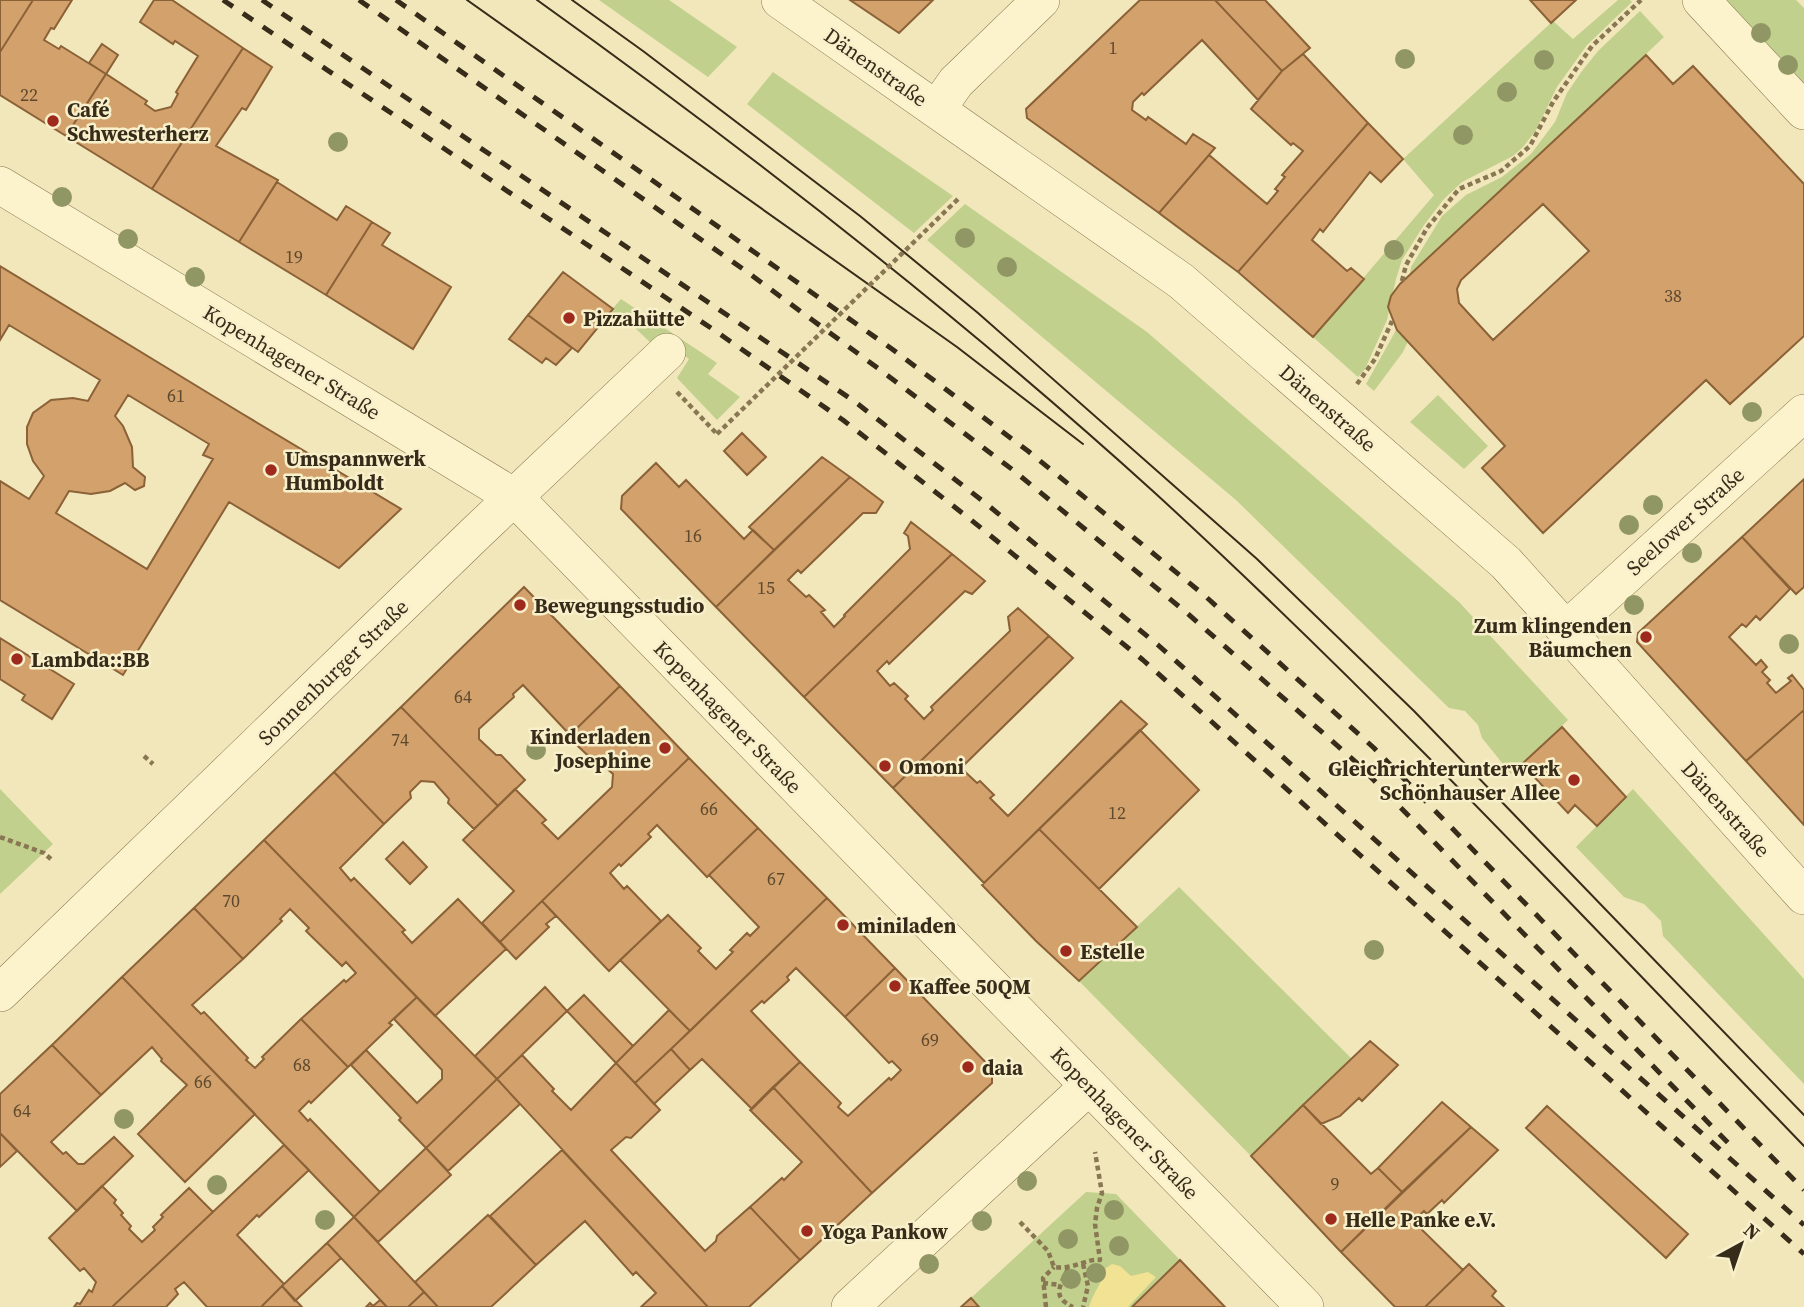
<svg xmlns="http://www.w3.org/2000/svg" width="1804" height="1307" font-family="'Source Serif 4',serif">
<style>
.green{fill:#c1d08d}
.sand{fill:#f1e294}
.building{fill:#d3a26c;stroke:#8b6137;stroke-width:2;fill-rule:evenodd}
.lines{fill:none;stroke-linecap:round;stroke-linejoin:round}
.minor-casing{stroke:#897653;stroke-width:38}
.path{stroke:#897653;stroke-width:4.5;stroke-dasharray:5 3.5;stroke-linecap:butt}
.minor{stroke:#fcf3cd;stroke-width:37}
.tram{stroke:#372b19;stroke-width:2}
.rail{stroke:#372b19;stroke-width:5;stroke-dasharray:12 12;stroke-linecap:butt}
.path-bridge{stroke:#897653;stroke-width:4.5;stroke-dasharray:5 3.5;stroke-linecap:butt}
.tree{fill:#919764}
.poi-dot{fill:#9e2a1e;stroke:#f8f0ca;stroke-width:2.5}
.labels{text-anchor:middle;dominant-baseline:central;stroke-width:5;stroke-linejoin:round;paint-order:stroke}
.number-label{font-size:18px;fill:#5e492e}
.street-label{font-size:21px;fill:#372b19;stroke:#f8f0ca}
.poi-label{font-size:21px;font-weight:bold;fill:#372b19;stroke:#f8f0ca;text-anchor:start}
</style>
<rect width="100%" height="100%" fill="#f1e7ba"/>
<!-- green -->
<path class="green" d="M599 0H669L737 47 708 77Z
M1618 0H1630L1632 2 1587 45 1557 87 1536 130 1523 147 1513 156 1462 182 1444 199 1424 225 1402 260 1396 279 1387 320 1365 369 1358 377 1313 337 1434 195 1403 159 1553 21 1573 39Z
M1717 0H1796L1804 8V94Z
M1640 11 1664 37 1433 255 1415 326 1403 352 1374 391 1366 384 1395 332 1404 307 1411 267 1442 216 1466 195 1502 177 1531 154 1555 122 1567 93 1582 71 1598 51Z
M773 72 953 196 914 233 747 104Z
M965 204 1147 332 1459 602 1568 720 1511 774 1482 738 1478 725 1465 711 1449 708 1236 500 927 240Z
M621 299 717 363 708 374 740 397 717 420 677 378 689 359 658 337 653 345 633 326 608 314Z
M1438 395 1488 446 1464 469 1410 422Z
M0 789 53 844 0 894Z
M1633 789 1804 979V1084L1663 936 1661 921 1644 904 1624 897 1576 847Z
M1179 887 1351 1058 1251 1156 1079 981Z
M1086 1192 1116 1194 1180 1260 1132 1307H979L971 1298Z"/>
<!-- sand -->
<path class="sand" d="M1112 1264 1120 1266 1131 1276 1148 1272 1156 1277 1128 1307H1089C1093 1293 1102 1283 1106 1268Z"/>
<!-- building -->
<path class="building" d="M0 0H33L0 52Z
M33 0H72L54 29 51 28 44 40 59 49 61 46 106 74 66 136 0 95V52Z
M154 0H172L243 48 152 189 66 136 106 74 147 101 145 104 155 111 171 107 178 94 176 92 198 56 175 41 173 44 140 22Z
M850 0H933L899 33Z
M1140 0H1215L1282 71 1258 100 1202 40 1144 95 1142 93 1133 102 1132 110 1146 120 1148 117 1186 144 1193 134 1215 148 1159 213 1027 118 1026 109Z
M1215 0H1265L1310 48 1282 71Z
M1530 0H1576L1551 23Z
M102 44 118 55 106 74 89 63Z
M243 48 272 67 246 110 242 108 216 146 278 180 239 242 152 189Z
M1303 54 1368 123 1238 272 1159 213 1209 155 1267 204 1278 191 1275 189 1285 177 1282 175 1303 151 1293 143 1291 145 1251 109 1282 71Z
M1646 55 1673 84 1693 66 1804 184V336L1730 404 1706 380 1543 533 1482 468 1505 446 1397 330 1388 307 1391 296 1400 284ZM1543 204 1589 251 1493 340 1459 303 1457 289 1461 280Z
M1368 123 1403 159 1381 182 1370 172 1323 232 1320 229 1312 240 1347 271 1351 268 1364 279 1313 337 1238 272Z
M277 182 337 220 346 206 372 222 326 295 239 242Z
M372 222 390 233 382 245 451 287 413 349 326 295Z
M0 266 241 413 401 509 339 568 229 502 123 675 0 600V481L29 499 44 476 33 461 27 444V427L33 413 51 400 73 398 88 401 100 380 9 325 0 340ZM128 395 209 444 203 455 213 459 147 569 56 513 69 491 91 494 110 491 125 483 135 490 144 486 145 477 133 467 132 447 123 426 115 416Z
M563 272 613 309 578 352 528 315Z
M528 315 572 348 556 365 546 358 542 363 509 339Z
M742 433 766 457 747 475 724 451Z
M822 457 850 477 774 550 749 527Z
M656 463 679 487 686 480 744 539 753 530 774 550 716 607 621 509 622 496Z
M850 477 883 502 876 513H863L801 573 798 570 788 580 806 597 809 595 825 610 821 612 834 627 845 616 844 615 910 549 908 536 904 533 911 522 952 554 804 697 716 607Z
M1804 479V587L1796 594 1742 537Z
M1742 537 1790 589 1760 620 1756 616 1746 627 1742 624 1729 637 1756 665 1761 660 1767 667 1762 672 1770 680 1767 683 1776 693 1791 681 1788 678 1792 675 1804 690V710L1746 761 1637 642 1638 633Z
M952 554 985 581 972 594 965 591 889 664 887 661 877 671 890 686 894 683 908 696 905 699 924 719 933 710 931 707 1010 631 1008 617 1018 608 1049 636 893 788 804 697Z
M524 587 620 686 570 735 523 685 513 694 514 697 479 729V739L496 755H501L525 780 498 806 401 707Z
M1049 636 1073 658 961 768 977 783 980 781 994 795 990 798 1008 816 1121 701 1147 724 984 883 893 788Z
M0 638 74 684 52 719 22 700 25 695 0 679Z
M620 686 689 758 500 942 482 923 514 891 463 840 515 789 546 820 542 823 558 839 612 787 613 774 597 760 595 762 568 737Z
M401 707 498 806 474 829 448 803 449 799 434 782 421 781 410 792 411 798 384 824 334 772Z
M1804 710V825L1746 761Z
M1562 727 1626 797 1597 826 1575 805 1568 813 1522 764Z
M1140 730 1199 790 1099 889 1039 829Z
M689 758 758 828 707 877 657 825 648 834 651 837 621 866 619 864 610 873 624 889 627 886 661 921 609 971 542 901Z
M334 772 384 824 340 868 351 881 354 878 405 930 402 932 412 943 458 899 506 949 435 1016 264 840Z
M758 828 827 898 690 1031 620 960 668 915 701 948 698 951 716 969 733 952 730 950 747 933 750 936 759 927 709 875Z
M1039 829 1137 927 1079 981 1036 941 982 885Z
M264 840 417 997 389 1023 392 1025 348 1067 301 1019 344 980 346 982 356 973 346 962 342 966 306 931 309 928 290 909 280 919 282 921 243 959 194 908Z
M403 842 427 867 410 884 386 859Z
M827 898 895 968 845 1017 796 968 787 977 789 980 764 1003 762 1001 751 1011 800 1062 752 1109 702 1059 690 1070 671 1049Z
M542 901 556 916 546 924 549 927 516 959 500 942Z
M194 908 243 959 192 1005 201 1014 204 1012 248 1058 246 1060 255 1068 264 1059 262 1057 301 1019 348 1067 311 1103 309 1101 299 1111 308 1121 310 1119 380 1192 354 1217 122 977Z
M895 968 992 1069V1083L872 1193 773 1087 800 1062 841 1103 838 1107 848 1116 889 1078 891 1080 901 1070 892 1061 889 1063 845 1017Z
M122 977 255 1114 185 1182 138 1134 187 1085 161 1061 162 1059 152 1047 101 1095 52 1045Z
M545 987 567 1011 497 1079 475 1056Z
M584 995 633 1046 616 1063 567 1011Z
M417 997 497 1079 426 1148 399 1120 401 1118 351 1065 366 1050 417 1103 442 1079V1070L394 1019Z
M669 1010 690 1031 635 1083 616 1063Z
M1370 1041 1398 1065 1362 1101 1359 1098 1340 1116 1321 1124 1303 1105Z
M52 1045 101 1095 51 1142 63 1154 66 1152 78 1164H84L114 1137 133 1156 77 1211 0 1133V1094Z
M671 1049 690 1070 654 1104 635 1083Z
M522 1055 554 1089 552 1091 571 1110 616 1063 660 1110 631 1138 626 1137 611 1150 705 1251 716 1241 717 1236 750 1207 800 1260 749 1307H708L497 1079Z
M497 1079 520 1104 448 1171 426 1148Z
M773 1087 872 1193 800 1260 750 1207 782 1178 784 1180 802 1162 750 1110Z
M1442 1102 1471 1127 1402 1192 1378 1168Z
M1303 1105 1371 1174 1378 1168 1402 1192 1341 1252 1251 1156Z
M1547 1106 1688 1234 1666 1258 1526 1128Z
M1471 1127 1498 1150 1444 1203 1442 1200 1427 1214 1424 1211 1413 1221 1463 1270 1425 1307H1395L1341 1252Z
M0 1133 17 1151 0 1167Z
M284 1145 309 1170 259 1217 257 1215 237 1235 284 1284 261 1307H207L184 1282 175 1289 178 1294 166 1307H112Z
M426 1148 451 1175 378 1242 354 1217Z
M562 1150 708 1307H641L656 1293 636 1272 633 1275 585 1221 536 1265 490 1216Z
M102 1186 116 1200 114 1203 123 1213 121 1215 131 1226 129 1229 142 1242 155 1230 153 1227 163 1217 161 1215 189 1188 213 1212 112 1307H74L77 1303 80 1304 89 1290 92 1292 96 1282 84 1268 80 1271 49 1238Z
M488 1215 536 1265 491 1307H438L415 1282Z
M354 1217 424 1292 408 1307H387L327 1243Z
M327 1243 341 1258 295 1301 282 1286Z
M1180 1260 1225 1307H1132Z
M1469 1264 1496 1291 1492 1296 1504 1307H1425Z
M282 1286 302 1307H261Z
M424 1292 438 1307H408Z
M971 1298 979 1307H961Z
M380 1300 387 1307H366L370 1303 373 1306Z"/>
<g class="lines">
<defs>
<path id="minor" d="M780 0 1181 281 1506 563 1804 896
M1701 0 1804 111
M937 109 956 82 1041 0
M0 185 514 497 1305 1307
M1566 630 1804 413
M0 993 477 532 667 352
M850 1307 1089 1086"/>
</defs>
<!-- minor casing -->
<use href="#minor" class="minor-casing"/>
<!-- path -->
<path class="path" d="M1402 281 1406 265 1427 228 1459 189 1501 171 1530 146 1553 102 1592 46 1641 0
M1357 384 1375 359 1392 321
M677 392 717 434
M144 756 153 764
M0 837 44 853 52 860
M1020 1222 1048 1251 1054 1267C1074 1270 1087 1258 1100 1260L1095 1224 1097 1208 1102 1193 1095 1152
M1083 1264 1088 1286 1083 1307
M1068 1269C1059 1287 1052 1297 1073 1307
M1043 1283 1060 1285
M1046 1307 1043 1278 1054 1267"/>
<!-- minor -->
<use href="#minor" class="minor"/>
<!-- tram -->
<path class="tram" d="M467 0 957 347 1083 444
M537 0C751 153 960 316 1155 493 1382 701 1591 925 1804 1146
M572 0 643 51 860 216 978 313 1257 559 1414 711 1804 1115"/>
<!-- rail -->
<path class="rail" d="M223 0 714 330 843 420 970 519 1143 660 1804 1254
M262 0 854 401 984 502 1158 645 1804 1225
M359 0 743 269 879 369 1013 470 1187 613 1357 763 1736 1151
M396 0 892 349 1028 451 1204 595 1374 748 1804 1190"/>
<!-- path-bridge -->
<path class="path-bridge" d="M717 434 958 199"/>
</g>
<!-- trees -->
<g class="tree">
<circle cx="1761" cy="33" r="10"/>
<circle cx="1405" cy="59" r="10"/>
<circle cx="1544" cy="60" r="10"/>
<circle cx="1788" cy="65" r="10"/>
<circle cx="1507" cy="92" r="10"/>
<circle cx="1463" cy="135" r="10"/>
<circle cx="338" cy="142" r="10"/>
<circle cx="62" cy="197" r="10"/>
<circle cx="965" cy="238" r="10"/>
<circle cx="128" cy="239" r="10"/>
<circle cx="1394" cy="250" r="10"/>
<circle cx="1007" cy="267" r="10"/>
<circle cx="195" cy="277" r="10"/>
<circle cx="1752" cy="412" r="10"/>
<circle cx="1653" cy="505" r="10"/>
<circle cx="1629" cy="525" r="10"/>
<circle cx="1692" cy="553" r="10"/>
<circle cx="1634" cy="605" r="10"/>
<circle cx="1789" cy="644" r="10"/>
<circle cx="536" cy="750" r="10"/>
<circle cx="1374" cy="950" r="10"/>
<circle cx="124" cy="1119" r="10"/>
<circle cx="1027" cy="1181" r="10"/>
<circle cx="217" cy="1185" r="10"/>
<circle cx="1114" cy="1210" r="10"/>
<circle cx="325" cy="1220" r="10"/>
<circle cx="982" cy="1221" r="10"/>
<circle cx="1068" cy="1239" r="10"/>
<circle cx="1119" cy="1246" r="10"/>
<circle cx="929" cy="1264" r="10"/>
<circle cx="1096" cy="1273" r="10"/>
<circle cx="1071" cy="1279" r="10"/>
</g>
<!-- markers -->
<g class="poi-dot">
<circle cx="53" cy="121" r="7"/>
<circle cx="569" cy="318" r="7"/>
<circle cx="271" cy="470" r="7"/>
<circle cx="520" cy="605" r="7"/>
<circle cx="1646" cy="637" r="7"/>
<circle cx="17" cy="659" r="7"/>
<circle cx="665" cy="748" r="7"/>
<circle cx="885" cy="766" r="7"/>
<circle cx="1574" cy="780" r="7"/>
<circle cx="843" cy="925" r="7"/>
<circle cx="1066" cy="951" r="7"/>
<circle cx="895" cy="986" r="7"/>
<circle cx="968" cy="1067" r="7"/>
<circle cx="1331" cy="1219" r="7"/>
<circle cx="807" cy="1231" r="7"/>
</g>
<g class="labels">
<!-- number labels -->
<g class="number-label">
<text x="1113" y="47">1</text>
<text x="29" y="94">22</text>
<text x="294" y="256">19</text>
<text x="1673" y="295">38</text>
<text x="176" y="395">61</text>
<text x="693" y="535">16</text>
<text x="766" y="587">15</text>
<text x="463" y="696">64</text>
<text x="400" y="739">74</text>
<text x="709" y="808">66</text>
<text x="1117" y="812">12</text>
<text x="776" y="878">67</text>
<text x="231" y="900">70</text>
<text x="930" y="1039">69</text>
<text x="302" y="1064">68</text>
<text x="203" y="1081">66</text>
<text x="22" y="1110">64</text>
<text x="1335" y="1183">9</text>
</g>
<!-- street labels -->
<g class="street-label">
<text transform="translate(876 67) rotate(35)">Dänenstraße</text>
<text transform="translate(292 362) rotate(31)">Kopenhagener Straße</text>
<text transform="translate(1328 408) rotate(41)">Dänenstraße</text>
<text transform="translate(1685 521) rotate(-42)">Seelower Straße</text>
<text transform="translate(333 672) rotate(-44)">Sonnenburger Straße</text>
<text transform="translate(728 717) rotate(46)">Kopenhagener Straße</text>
<text transform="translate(1726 809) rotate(48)">Dänenstraße</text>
<text transform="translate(1125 1123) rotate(46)">Kopenhagener Straße</text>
</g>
<!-- poi labels -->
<g class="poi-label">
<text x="67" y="109">Café<tspan x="67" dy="24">Schwesterherz</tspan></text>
<text x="583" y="318">Pizzahütte</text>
<text x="285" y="458">Umspannwerk<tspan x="285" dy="24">Humboldt</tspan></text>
<text x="534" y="605">Bewegungsstudio</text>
<text x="1632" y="625" text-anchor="end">Zum klingenden<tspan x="1632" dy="24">Bäumchen</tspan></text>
<text x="31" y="659">Lambda::BB</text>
<text x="651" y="736" text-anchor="end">Kinderladen<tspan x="651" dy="24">Josephine</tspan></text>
<text x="899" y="766">Omoni</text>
<text x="1560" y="768" text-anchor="end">Gleichrichterunterwerk<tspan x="1560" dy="24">Schönhauser Allee</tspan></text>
<text x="857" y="925">miniladen</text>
<text x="1080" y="951">Estelle</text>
<text x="909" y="986">Kaffee 50QM</text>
<text x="982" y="1067">daia</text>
<text x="1345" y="1219">Helle Panke e.V.</text>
<text x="821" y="1231">Yoga Pankow</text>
</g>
</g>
<!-- north arrow -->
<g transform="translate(1741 1244) rotate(40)" stroke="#f8f0ca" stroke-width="5" paint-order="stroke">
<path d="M0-5L12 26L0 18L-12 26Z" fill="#372b19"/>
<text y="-10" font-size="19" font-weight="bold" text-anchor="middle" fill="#372b19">N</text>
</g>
</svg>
